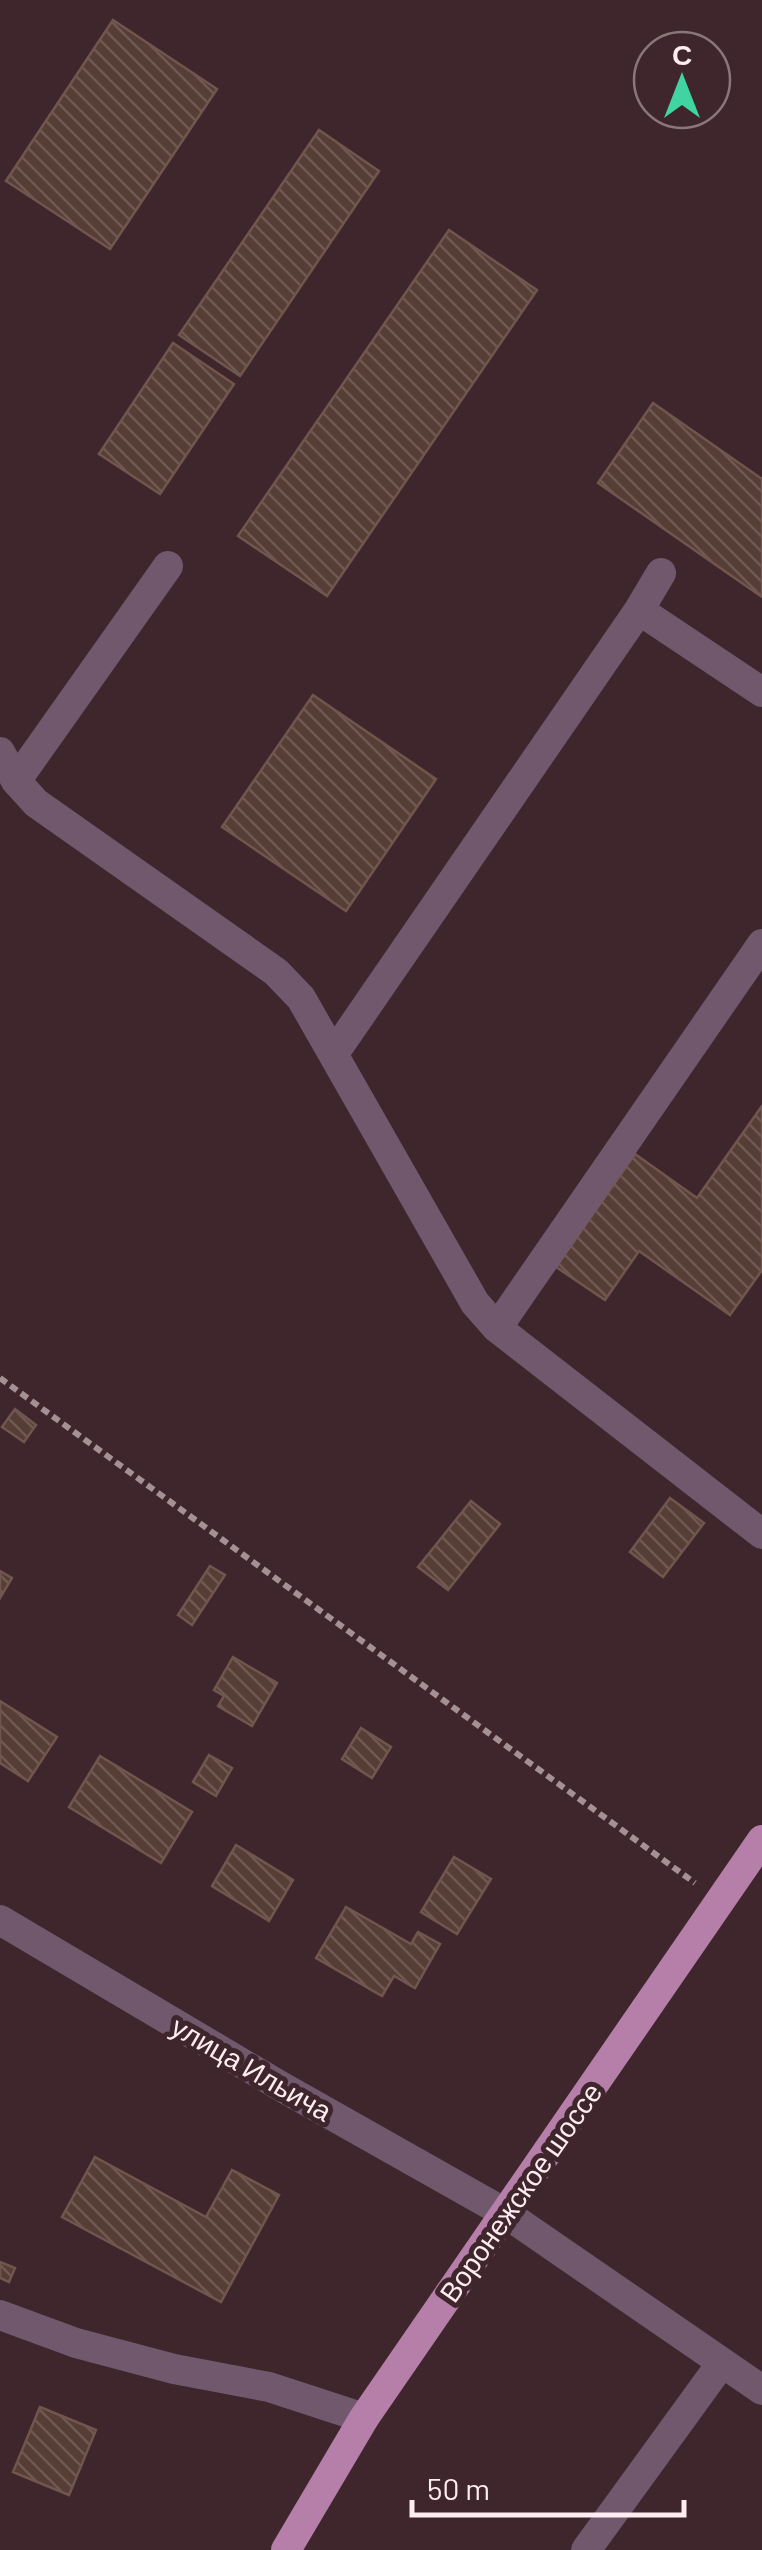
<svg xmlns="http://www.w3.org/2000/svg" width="762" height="2550" font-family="Barlow,sans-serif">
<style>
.building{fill:url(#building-back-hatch);stroke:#71564e;stroke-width:2.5}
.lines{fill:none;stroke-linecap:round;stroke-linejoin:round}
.path{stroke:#a59094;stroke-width:6;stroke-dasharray:8 5;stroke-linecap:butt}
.minor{stroke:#72586d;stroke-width:30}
.major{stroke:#b57faa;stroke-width:30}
.labels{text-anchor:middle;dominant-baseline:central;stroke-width:10;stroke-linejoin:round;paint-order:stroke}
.street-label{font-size:28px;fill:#feedf0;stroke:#3f262c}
</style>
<defs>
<pattern id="building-back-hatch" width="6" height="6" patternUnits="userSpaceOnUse" patternTransform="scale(2.5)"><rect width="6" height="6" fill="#563d35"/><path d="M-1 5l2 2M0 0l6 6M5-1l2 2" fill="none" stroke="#6f5953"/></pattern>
</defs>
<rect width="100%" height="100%" fill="#3f262c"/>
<!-- building -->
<path class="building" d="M113 20 217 89 110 249 6 181Z
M319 130 379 171 240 376 179 335Z
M449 230 537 290 327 596 238 536Z
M173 343 234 384 160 494 99 454Z
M653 403 762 479V597L598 483Z
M313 695 436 779 346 911 222 827Z
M762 1106V1270L730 1315 639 1251 605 1300 556 1267 635 1154 697 1198Z
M15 1409 36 1425 24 1442 2 1427Z
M670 1498 704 1523 663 1577 630 1552Z
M471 1501 500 1524 448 1590 418 1567Z
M210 1566 225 1575 192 1625 178 1615Z
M0 1571 12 1578 0 1598Z
M233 1657 277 1683 252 1726 218 1706 224 1696 214 1690Z
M0 1701 57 1737 28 1781 0 1763Z
M361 1728 391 1747 372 1778 342 1759Z
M209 1755 232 1768 216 1796 193 1782Z
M100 1756 192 1812 161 1863 69 1807Z
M236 1845 293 1880 269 1921 212 1886Z
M454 1857 491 1879 457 1934 421 1912Z
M346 1907 411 1944 418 1932 440 1944 415 1988 394 1976 382 1996 316 1958Z
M95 2157 206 2217 232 2170 279 2195 221 2302 62 2217Z
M0 2262 15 2268 9 2282 0 2278Z
M40 2407 96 2430 69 2495 13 2472Z"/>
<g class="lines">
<!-- path -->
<path class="path" d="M0 1378 695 1883"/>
<!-- minor -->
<path class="minor" d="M639 610 762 692
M0 752 16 781 36 803 276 972 301 998 475 1303 497 1328 762 1534
M16 781 168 566
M335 1052 639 610 661 573
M497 1328 762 944
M0 1920 282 2087 505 2213 762 2390
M0 2315 76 2343 174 2369 269 2387 364 2418
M586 2550 721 2364"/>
<!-- major -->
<path class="major" d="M286 2550 364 2418 762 1840"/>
</g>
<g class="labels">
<!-- street labels -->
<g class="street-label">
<text transform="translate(252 2068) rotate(30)">улица Ильича</text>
<text transform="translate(520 2192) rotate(-55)">Воронежское шоссе</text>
</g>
</g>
<!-- north arrow -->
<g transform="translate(682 80)"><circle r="48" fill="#3f262c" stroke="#8b767a" stroke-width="2.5"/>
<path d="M0-8L18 38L0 25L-18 38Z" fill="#3fd4a2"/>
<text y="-15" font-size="28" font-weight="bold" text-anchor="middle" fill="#feedf0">С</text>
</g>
<!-- scale -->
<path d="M412 2500v15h272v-15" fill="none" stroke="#feedf0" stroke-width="5"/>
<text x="427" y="2500" font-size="30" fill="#feedf0" stroke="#3f262c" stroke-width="8" paint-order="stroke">50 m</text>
</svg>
